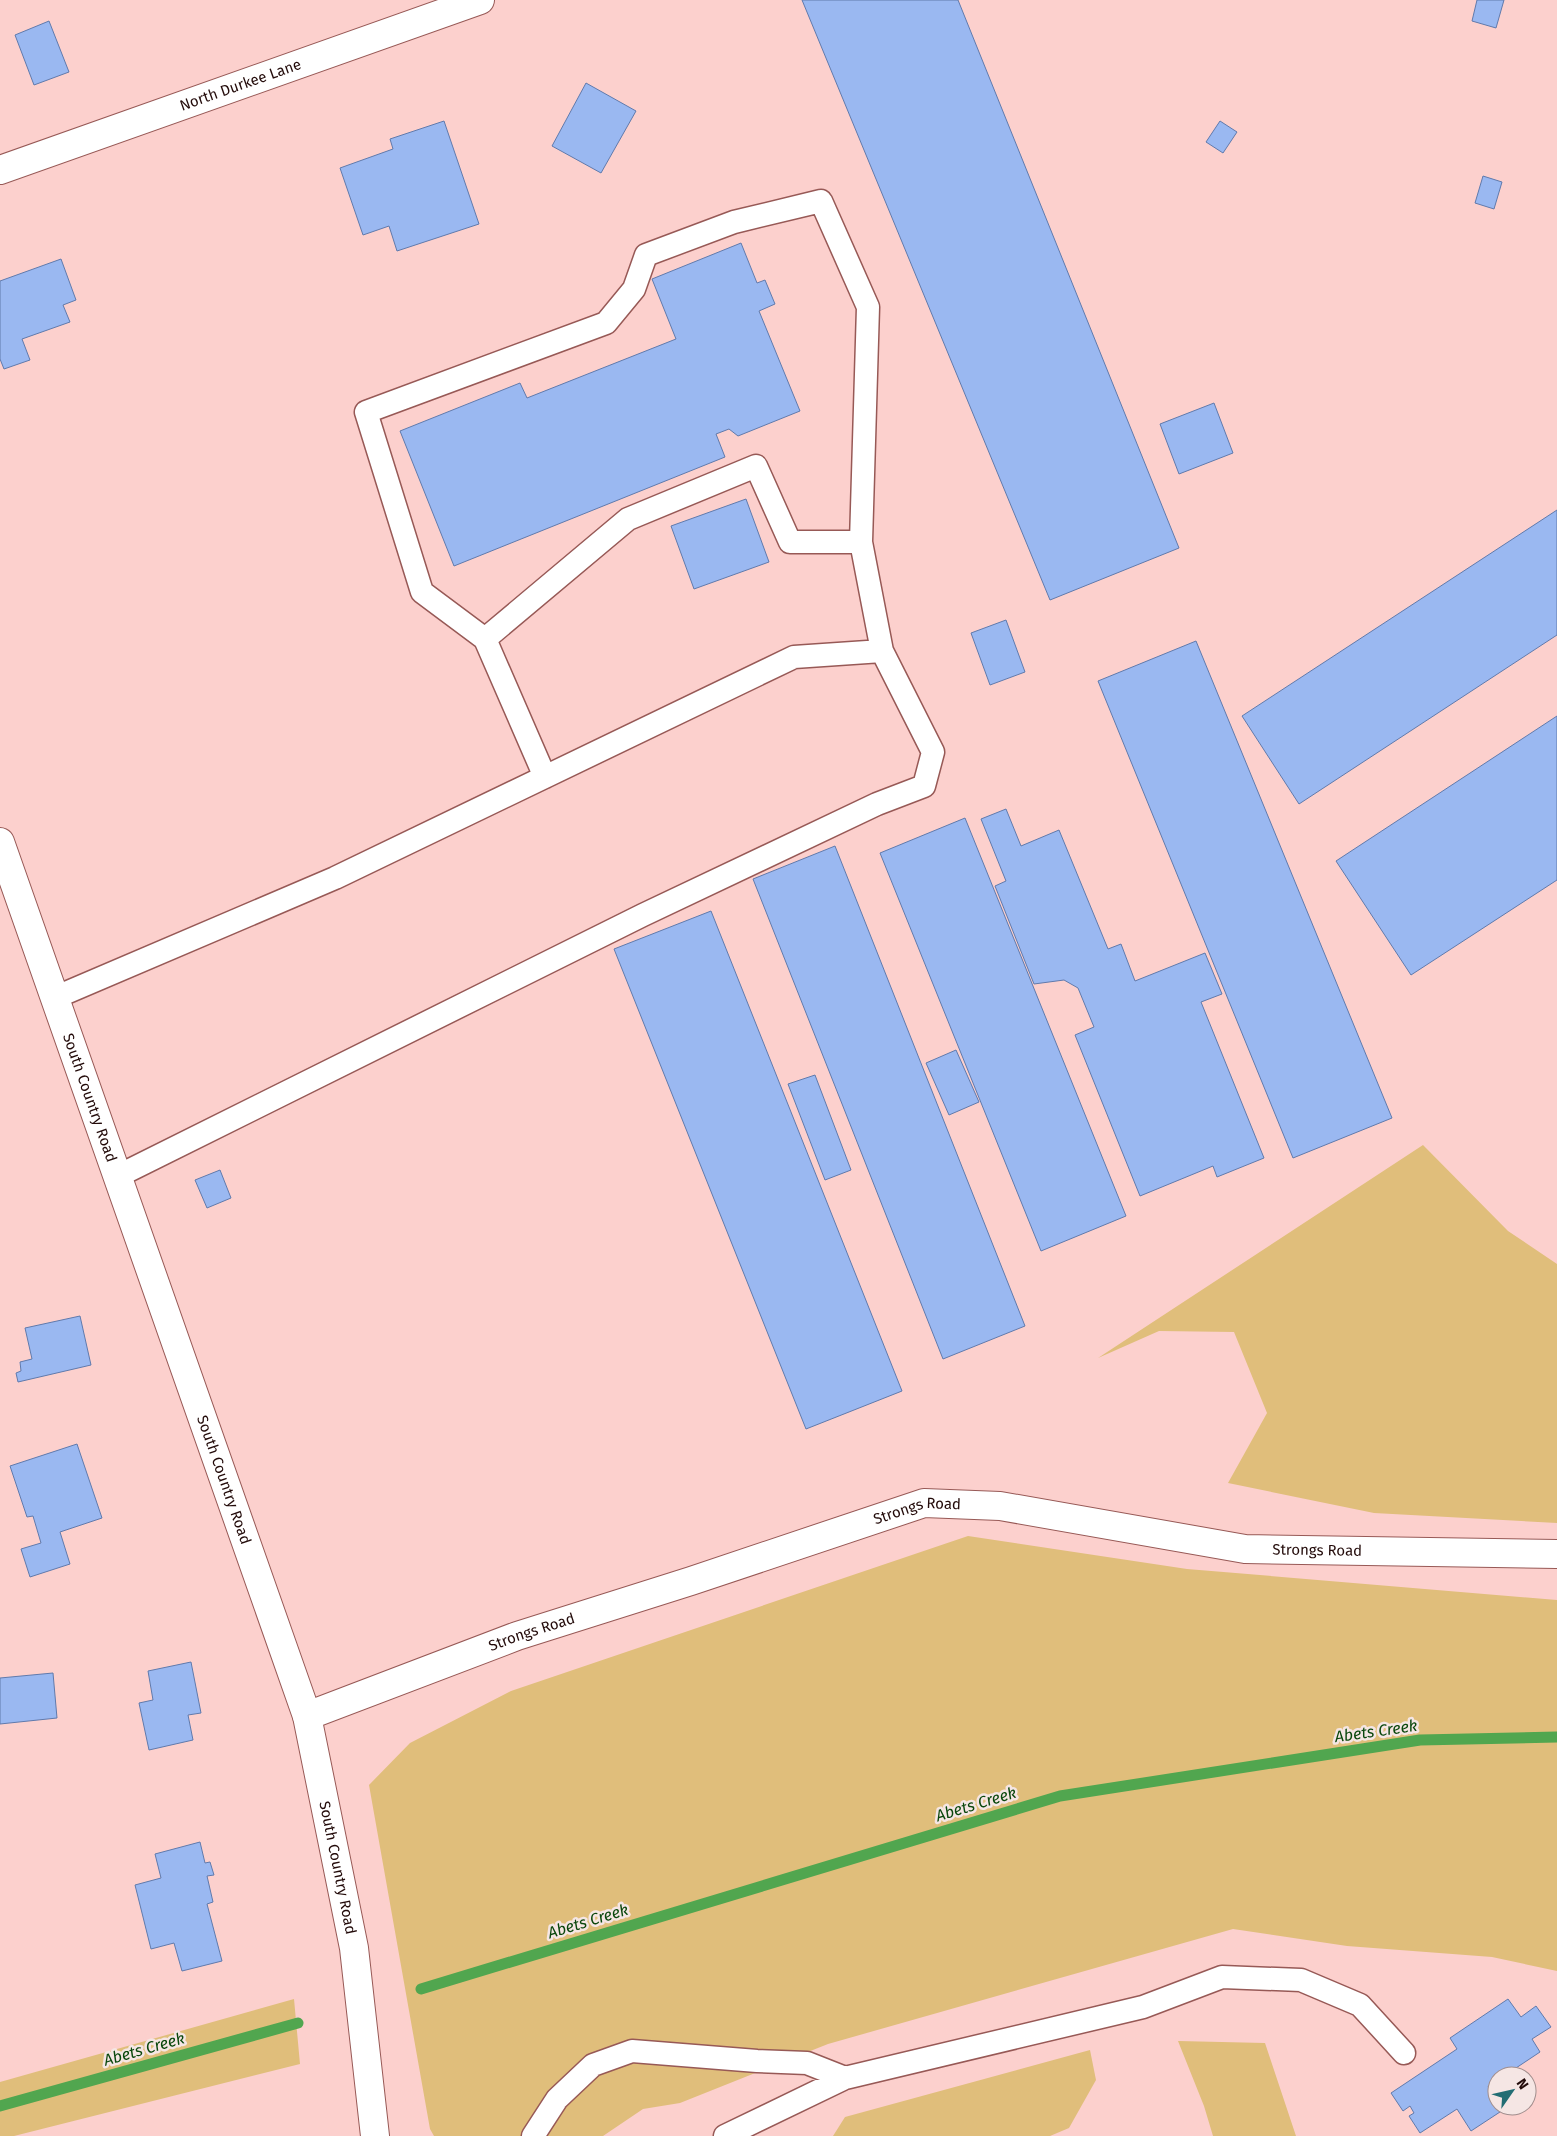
<svg xmlns="http://www.w3.org/2000/svg" width="1557" height="2136" font-family="'Fira Sans',sans-serif">
<style>
.green{fill:#e0be7b}
.lines{fill:none;stroke-linecap:round;stroke-linejoin:round}
.stream{stroke:#51a64f;stroke-width:11}
.building{fill:#9ab8f1;stroke:#607aac}
.lane-casing{stroke:#975956;stroke-width:25}
.street-casing{stroke:#975956;stroke-width:30}
.secondary-casing{stroke:#975956;stroke-width:30}
.lane{stroke:#fff;stroke-width:22}
.street{stroke:#fff;stroke-width:28}
.secondary{stroke:#fff;stroke-width:28}
.labels{text-anchor:middle;dominant-baseline:central;stroke-width:5;stroke-linejoin:round;paint-order:stroke}
.street-label{font-size:15px;fill:#230b0a;stroke:#f5e6e4}
.water-label{font-size:16px;font-style:italic;fill:#0a470c;stroke:#f5e6e4}
</style>
<rect width="100%" height="100%" fill="#fcd0cd"/>
<!-- green -->
<path class="green" d="M1423 1145 1508 1231 1557 1264V1523L1374 1513 1228 1483 1267 1413 1234 1332 1159 1331 1098 1358Z
M968 1536 1187 1569 1557 1600V1971L1492 1957 1347 1946 1233 1929 828 2044 680 2103 643 2109 603 2136H434L430 2129 369 1785 410 1743 511 1691Z
M294 1999 300 2064 14 2136H0V2082Z
M1178 2041 1265 2043 1296 2136H1213L1204 2106Z
M1090 2050 1096 2080 1069 2128 1050 2136H833L845 2117Z"/>
<g class="lines">
<!-- stream -->
<path class="stream" d="M421 1989 1060 1796 1420 1740 1557 1737
M0 2106 298 2023"/>
</g>
<!-- building -->
<path class="building" d="M802 0H958L1179 548 1050 600Z
M1477 0H1504L1496 28 1472 21Z
M49 21 69 72 34 85 15 35Z
M586 83 636 111 601 173 552 146Z
M444 121 479 224 397 251 389 226 363 235 340 168 393 149 390 139Z
M1220 121 1237 132 1223 153 1206 142Z
M1483 176 1502 182 1494 209 1475 203Z
M741 243 757 283 765 280 775 304 759 311 800 411 738 436 729 429 716 434 725 457 454 566 400 431 520 383 527 398 676 339 652 279Z
M61 259 76 300 63 305 70 322 22 339 30 360 4 369 0 359V281Z
M1214 403 1233 453 1179 474 1160 424Z
M746 499 769 562 694 589 671 526Z
M1557 510V635L1299 804 1242 716Z
M1006 620 1025 672 990 685 971 633Z
M1196 641 1392 1118 1293 1158 1098 681Z
M1557 716V880L1411 975 1336 861Z
M1006 809 1021 846 1059 830 1108 949 1121 944 1135 981 1205 953 1222 994 1201 1002 1264 1158 1217 1177 1213 1166 1140 1196 1075 1035 1094 1027 1078 988 1064 980 1034 984 995 886 1006 881 981 819Z
M965 818 1126 1216 1041 1251 880 853Z
M835 846 1025 1326 943 1359 753 879Z
M711 911 902 1391 806 1429 614 949Z
M956 1050 979 1102 949 1115 926 1063Z
M815 1075 851 1170 825 1180 788 1084Z
M220 1170 231 1198 207 1208 195 1180Z
M80 1316 91 1365 18 1382 16 1373 21 1371 20 1362 32 1359 25 1328Z
M77 1444 102 1518 60 1532 70 1564 30 1577 21 1549 41 1543 33 1516 27 1517 10 1466Z
M191 1662 201 1713 188 1715 193 1740 149 1750 139 1703 153 1700 148 1671Z
M53 1673 57 1718 0 1724V1678Z
M200 1842 205 1863 210 1862 214 1875 207 1876 213 1902 207 1904 222 1961 182 1971 174 1943 151 1949 135 1885 161 1878 155 1854Z
M1508 1999 1521 2017 1536 2006 1551 2027 1532 2039 1540 2052 1504 2076H1497V2081L1488 2086 1497 2100V2106H1501L1503 2110 1471 2131 1457 2109 1420 2133 1409 2116 1414 2113 1410 2106 1403 2111 1391 2093 1457 2049 1450 2038Z"/>
<g class="lines">
<defs>
<path id="lane" d="M485 639 628 519 756 466 790 542H861
M545 777 485 639 422 592 366 412 606 323 634 289 646 255 734 222 821 201 868 307 861 542 882 651
M54 998 335 878 794 657 882 651 933 752 924 786 877 804 643 915 118 1176
M533 2136 557 2099 593 2065 632 2051 757 2061 807 2063 845 2078
M725 2136 845 2078 1143 2007 1222 1977 1301 1980 1360 2005 1404 2053"/>
<g id="street">
<path id="s1" d="M0 170 480 0"/>
<path id="s2" d="M307 1716 517 1636 691 1581 924 1503 1000 1506 1245 1549 1557 1554"/>
</g>
<g id="secondary">
<path id="s3" d="M0 842 307 1716 354 1948 375 2136"/>
</g>
</defs>
<!-- lane casing -->
<use href="#lane" class="lane-casing"/>
<!-- street casing -->
<use href="#street" class="street-casing"/>
<!-- secondary casing -->
<use href="#secondary" class="secondary-casing"/>
<!-- lane -->
<use href="#lane" class="lane"/>
<!-- street -->
<use href="#street" class="street"/>
<!-- secondary -->
<use href="#secondary" class="secondary"/>
</g>
<g class="labels">
<!-- street labels -->
<g class="street-label">
<text stroke="none"><textPath href="#s1" startOffset="255">North Durkee Lane</textPath></text>
<text stroke="none"><textPath href="#s3" startOffset="271">South Country Road</textPath></text>
<text stroke="none"><textPath href="#s3" startOffset="676">South Country Road</textPath></text>
<text stroke="none"><textPath href="#s2" startOffset="645">Strongs Road</textPath></text>
<text stroke="none"><textPath href="#s2" startOffset="1050">Strongs Road</textPath></text>
<text stroke="none"><textPath href="#s2" startOffset="240">Strongs Road</textPath></text>
<text stroke="none"><textPath href="#s3" startOffset="1081">South Country Road</textPath></text>
</g>
<!-- water labels -->
<g class="water-label">
<text transform="translate(1376 1731) rotate(-8)">Abets Creek</text>
<text transform="translate(976 1804) rotate(-17)">Abets Creek</text>
<text transform="translate(588 1921) rotate(-17)">Abets Creek</text>
<text transform="translate(144 2049) rotate(-16)">Abets Creek</text>
</g>
</g>
<!-- north arrow -->
<g transform="translate(1512 2091) rotate(56)"><circle r="24" fill="#f5e6e4" stroke="#a18e8d"/>
<path d="M0-4L9 19L0 12L-9 19Z" fill="#226d73"/>
<text y="-8" font-size="14" font-weight="bold" text-anchor="middle" fill="#230b0a">N</text>
</g>
</svg>
